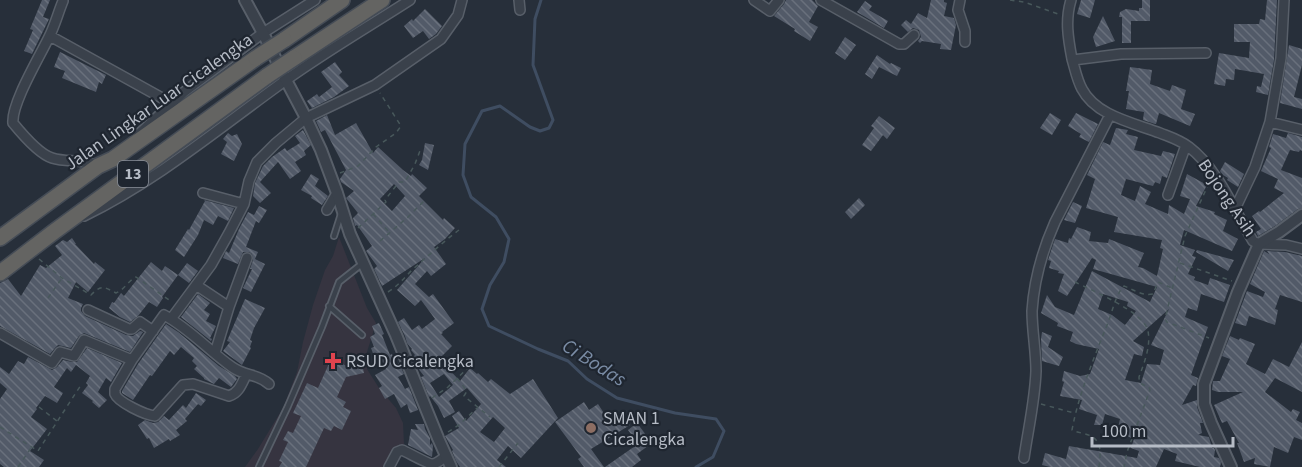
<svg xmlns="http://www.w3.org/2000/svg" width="1302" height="467" font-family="'Source Sans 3',sans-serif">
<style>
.medical{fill:#363440}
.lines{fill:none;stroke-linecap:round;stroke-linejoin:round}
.stream{stroke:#3f4d61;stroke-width:3}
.building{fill:url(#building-back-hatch);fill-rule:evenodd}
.service-casing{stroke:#585f69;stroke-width:8}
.minor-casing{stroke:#585f69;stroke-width:12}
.tertiary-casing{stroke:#585f69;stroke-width:14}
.trunk-casing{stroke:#454c56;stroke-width:18}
.path{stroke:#48585b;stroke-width:1.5;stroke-dasharray:4.5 4.5;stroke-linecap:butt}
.service{stroke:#3a414b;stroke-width:4.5}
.minor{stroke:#3a414b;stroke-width:9}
.tertiary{stroke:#3a414b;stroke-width:10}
.trunk{stroke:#646462;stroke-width:15}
.trunk-bridge-casing{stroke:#454c56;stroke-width:18;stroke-linecap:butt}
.trunk-bridge{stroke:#646462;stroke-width:15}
.health-dot{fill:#e0444e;stroke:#1f2630;stroke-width:2}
.education-dot{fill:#8d6e63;stroke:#1f2630;stroke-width:2}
.labels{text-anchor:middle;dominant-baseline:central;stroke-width:4.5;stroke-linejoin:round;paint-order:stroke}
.shield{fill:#1f2630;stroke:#898f99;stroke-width:1.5}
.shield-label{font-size:16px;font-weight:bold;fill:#b6bcc6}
.street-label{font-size:18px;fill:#b6bcc6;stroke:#1f2630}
.poi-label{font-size:18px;fill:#b6bcc6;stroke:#1f2630;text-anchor:start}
.water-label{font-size:20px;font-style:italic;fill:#7b8da6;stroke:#1f2630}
</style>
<defs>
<pattern id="building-back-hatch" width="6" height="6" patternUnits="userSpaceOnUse" patternTransform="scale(1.5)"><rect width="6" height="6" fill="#525a68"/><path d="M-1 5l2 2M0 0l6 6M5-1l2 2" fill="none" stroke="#69707c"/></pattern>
</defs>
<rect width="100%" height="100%" fill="#272f3a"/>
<!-- medical -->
<path class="medical" d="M339 237 367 308 376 323 367 352V369L379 388 396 408 403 423 404 444 391 467H245L258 449 283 408 297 372 303 342 313 305 325 270 333 256Z"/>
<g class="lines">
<!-- stream -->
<path class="stream" d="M541 0 535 19 533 65 553 120 549 128 540 131 530 127 500 106 482 111 465 144 463 175 471 197 496 217 509 239 504 262 490 285 482 309 489 326 538 349 568 361 587 379 617 398 675 413 716 419 724 431 713 457 696 467"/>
</g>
<!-- building -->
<path class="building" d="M42 0H50L43 17 49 19 32 54 24 51 33 30 30 29Z
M786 0H812L818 6 809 22 818 27 810 41 794 31 795 29 774 16 784 4Z
M931 0H944V2L947 3 944 16 954 18 956 25 951 50 940 49 941 44 922 41 920 43 918 41 921 37 919 30 913 28 908 32 901 25 906 20 911 24 918 13 927 18Z
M1081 0H1095L1090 18 1077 14Z
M1142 0H1150V21H1131V43H1122V17H1119L1120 12 1126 9 1139 11V8H1142Z
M1267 0H1277L1274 60 1268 95 1256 92 1257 86 1261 87 1264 74 1235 69 1234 80 1226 79 1225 86 1214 84 1219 53 1249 58 1250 42H1234V24H1259L1260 19 1265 20Z
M865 1 872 6 869 10 888 21 884 28 857 12Z
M425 9 442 26 436 34 429 39 423 31 413 38 404 26 412 19 413 21Z
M1103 16 1115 41 1096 47 1093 37Z
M845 37 856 45 845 60 835 53Z
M1289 45 1302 49V65L1294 97 1302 99V109L1280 103Z
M60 52 106 75 102 84 99 82 96 92 62 78 65 71 54 67Z
M877 55 890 64 891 63 901 68 897 76 879 67 872 79 865 74Z
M335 62 342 72 339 75 349 86 334 97 312 108 307 101 317 94 319 97 332 87 321 72Z
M1130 67 1152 70 1150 84 1170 91 1172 85 1186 90 1181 109 1195 114 1190 126 1159 113 1156 124H1155L1143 120 1144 112 1126 109 1129 91H1126Z
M1050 113 1061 120 1052 135 1040 128Z
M1076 113 1098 124 1089 142 1079 137 1081 134 1068 126Z
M327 115 335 135 356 123 373 153 378 147 403 170 411 176 412 174 427 188 419 196 443 220 444 218 455 228 445 239 434 247 446 264 431 276 427 271 415 284 429 297 433 294 454 323 442 332 443 333 441 334 452 346 439 359 460 381 470 368 477 374 478 373 488 382 491 379 510 394 533 379 558 418 521 458 508 446 497 460 506 467H460L456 461 452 451 453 450 445 436 459 428 452 416 459 411 466 421 481 404 467 388 449 401 455 412 444 418 438 406 430 396 429 397 421 377 424 376 417 367 413 357 415 355 411 350 412 349 407 343 405 336 398 322 404 318 412 330 419 325 422 329 435 319 421 300 415 306 397 290 425 258 382 286 374 269 377 266 366 251 372 246 357 225 355 226 353 218 358 213 346 198 354 191 341 182 340 179 346 170 325 130 321 132 316 121ZM394 184 405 196 392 211 380 199ZM444 374 453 385 439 397 430 383ZM493 417 505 428 494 442 480 432Z
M879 116 895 128 887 139 883 135 871 151 862 145 874 128 871 126Z
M1116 128 1128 130 1126 134 1138 137 1134 150 1161 156 1163 151 1175 154 1167 178 1162 176 1160 184 1155 182 1153 186 1126 179 1121 195 1135 201 1140 186 1151 192 1145 204 1168 214 1169 205 1184 214 1190 199 1180 196 1187 174 1207 185 1196 206 1215 212 1214 214 1227 220 1223 231 1238 239 1232 251 1184 230 1180 245 1195 250 1192 256 1196 257 1188 274 1195 277 1194 280 1208 285 1210 278 1230 285 1224 302 1201 294 1197 311 1188 308 1185 317 1208 327 1191 375 1198 378 1196 386 1193 385 1182 405 1197 400V407L1203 423H1200L1202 433 1198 435 1209 437 1212 448H1214L1215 450 1214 457 1219 458 1221 462 1220 467H1200L1175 461 1177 454 1164 449 1156 467H1050L1042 465 1045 453 1066 459 1069 446 1137 458 1139 451 1131 448 1134 439 1117 432 1120 419 1105 414 1102 425H1094L1097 415 1079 409 1082 400 1060 396 1064 382 1062 381 1064 371 1080 376 1090 374 1099 349 1076 344 1070 341 1073 332 1057 326 1058 323 1041 313 1047 295 1055 307 1074 315 1092 271 1150 302 1157 287 1093 269 1096 260 1092 258 1067 296 1058 291 1064 274 1058 273 1059 271 1049 268 1051 261 1048 260 1055 239 1068 243 1069 238 1071 239 1077 227 1091 232 1089 241 1108 243 1109 239 1144 253 1138 267 1143 268 1157 276 1163 249 1160 248 1162 240 1114 232 1118 217 1086 208 1095 179 1087 175 1103 142 1110 145ZM1103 294 1128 302 1127 306 1136 311 1125 325 1112 315 1098 309ZM1169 309 1151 345 1164 350 1160 365 1147 364 1141 383 1125 380 1134 354 1142 356 1144 347 1133 341Z
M303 130 311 145 304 151 306 155 295 162 301 171 290 179 278 162 260 182 271 193 260 203 253 196 255 183 263 166 272 157 285 148 287 151 300 143 295 136Z
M228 133 232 136 237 134 242 144 234 161 221 154 227 142 223 139Z
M1288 133 1302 137V151L1300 150 1299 152 1290 150 1281 170 1302 178V208L1298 209 1275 226 1258 236 1256 232 1261 229 1252 216 1259 211 1260 212 1284 193 1274 188 1278 179 1261 171 1271 148 1269 147 1273 134 1286 138Z
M425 143 434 145 428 170 419 165 422 160Z
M1225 162 1244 174 1238 187 1227 180 1228 178 1223 175 1220 171Z
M311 174 319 179 315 186 328 196 322 205 311 198 312 196 301 190Z
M859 198 865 205 851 219 845 212Z
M204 200 234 208 228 221 218 216 213 225 204 220 198 235 184 257 175 250 188 229 189 230 205 201Z
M1073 202 1082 206 1075 223 1064 220Z
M259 206 267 210 259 223 256 221 246 247 258 252 255 259 265 264 251 292 243 288 252 269H250L253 260 252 254 249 252H243L238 264 223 258 226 251 229 253 239 229 248 212 254 215Z
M72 238 76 244H75L94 264 95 262 105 270 88 292 76 282 68 298 83 304 81 308V311L85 316 126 335 133 336 140 331 143 332 130 352 84 333 79 336 71 348 58 345 55 348 50 354 0 326V283L8 279 21 296 40 265 46 268 62 255 55 246 63 240 67 242Z
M1197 250 1234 260 1228 271 1196 252Z
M1264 251 1269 254 1267 251 1285 252 1302 256V302L1280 295 1275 309 1278 310 1275 325 1249 316 1246 326 1235 323 1247 291 1263 297 1265 292 1250 284Z
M151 262 162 271 165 266 178 275 162 297 163 298 157 307 149 302 138 316 130 322 120 317 109 308 112 302 114 303 121 293 124 296Z
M187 263 198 271 189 283 178 275Z
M198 294 210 303 204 310 210 314 206 321 216 326 210 338 212 339 211 341 181 317Z
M245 299 265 308 254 328 250 340 252 341 250 347 251 348 242 365 223 351 230 342 227 341Z
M379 323 384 334 382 335 390 355 392 354 397 364 399 363 404 374 398 377 405 389 409 387 418 410 410 413 407 404 401 408 394 394 385 399 379 388 382 386 375 375 386 369 380 357 375 359 371 348 374 347 370 337 375 334 372 326Z
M166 324 178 332 219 366 235 376 237 379 231 387 219 378 214 384 204 379V378L194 369 197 366 192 361 194 358 181 347 174 355 170 351 152 376 150 375 133 400 122 393V391L138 364Z
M1042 332 1052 336 1048 347 1063 357 1059 366 1042 361 1041 339Z
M1230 336 1239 340 1240 338 1255 344 1246 364 1265 374 1273 359 1289 367 1302 342V392L1275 378 1265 392 1291 412 1293 409 1300 412 1296 420 1302 423V440L1294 437 1288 453 1274 447 1270 467 1254 464 1255 458 1244 462 1237 443H1239L1227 421 1222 423 1214 405 1243 392H1218L1212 390 1213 381H1220L1230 359 1222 356Z
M87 348 122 363 111 382 106 378 98 392 107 400 99 408 92 402 93 401 82 393 88 385 86 383 90 376 76 365 71 372 67 368 54 387 63 393 57 403 45 396 36 408 37 409 31 417 47 429 30 451 44 460 39 467H4L0 464V399L7 389 0 383V367L9 374 18 361 24 364 28 357 52 370 57 367 63 360 72 362H77Z
M331 359 349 367 362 364 364 373 346 377 337 397 346 402 343 407 351 411 342 430 334 426 331 431 324 428 306 467H279L282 462 279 461 288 442 283 440 288 431 293 433 301 416 293 413 307 383 318 388Z
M196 393 206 400 201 406 198 404 185 419 187 421 176 430 180 435 170 441 169 439 154 448 149 438 147 439 138 425 145 420 153 423 158 422 164 416 169 420 183 405 186 408Z
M584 402 589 410 598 404 609 421 622 412 630 425 591 449 604 467H584L578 459 581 457 555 422Z
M637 423 652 443 637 454 641 460 632 467H605L638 444 628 430Z
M415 424H424L425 429 430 438V445L432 443 433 446 432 457 408 445 411 429 418 430Z"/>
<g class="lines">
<defs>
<path id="service" d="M334 236 341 214
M329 306 362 335
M259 467 288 406 322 327 339 282 363 263"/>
<path id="minor" d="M519 0 520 10
M754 0 770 11 779 0
M821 0 899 44H904L914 35
M960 0 958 10 965 31V42
M1071 0C1065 20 1068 38 1072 59 1075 69 1077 80 1082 89 1096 116 1134 123 1160 133 1170 137 1180 140 1189 147 1218 169 1234 210 1253 241L1259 244 1286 245 1302 249
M63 1C58 13 55 25 49 37 40 56 11 104 13 123 22 134 39 154 52 158 68 163 80 158 98 166
M50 36 171 103
M1073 60 1121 54 1206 53
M1270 122 1302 130
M139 134 184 92 263 33 315 0
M203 193 244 204
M1168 195 1186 145
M1235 209 1255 167 1270 122 1281 58 1284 0
M327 210 337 193
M84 216C154 182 213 133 275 88 318 56 365 29 410 0
M196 285 229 307
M88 310 129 329H132L140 322 153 331
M171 319 211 265 229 233 244 204 249 181 257 162 276 143 306 118 375 85 441 39 458 15 462 0
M0 333 52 363 60 352 74 356 84 340 132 360
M215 353 229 307 247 258
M246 375C242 383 239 393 229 396L193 384 183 385 155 416C145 415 118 402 115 394 115 392 115 390 115 389L132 360 164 315C189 328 209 351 232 367 246 377 257 373 269 384
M1024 458C1028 430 1035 400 1036 371 1036 351 1032 331 1032 311 1034 281 1043 249 1055 222L1110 115
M389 467 397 452 402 450C407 452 428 464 432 464 437 464 442 459 446 456"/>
<path id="tertiary" d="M245 0 263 33 286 80 306 118 321 150 337 193 350 234 396 335 438 438 451 467
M1231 467 1211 423 1204 404V384L1238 292 1259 244 1279 232 1302 215"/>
<path id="trunk" d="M284 40 342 0
M294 58 382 0
M0 238 98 166 113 159 256 58
M0 273 55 231 267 76"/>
</defs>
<!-- service casing -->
<use href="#service" class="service-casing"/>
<!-- minor casing -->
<use href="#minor" class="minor-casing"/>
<!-- tertiary casing -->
<use href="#tertiary" class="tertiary-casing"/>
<!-- trunk casing -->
<use href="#trunk" class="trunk-casing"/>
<!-- path -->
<path class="path" d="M1010 0 1024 2 1058 14
M340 173 358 166 376 147 396 133 401 126 380 93
M1209 183 1185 236 1165 319 1167 322 1209 338
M373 214 389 232
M358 228 386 202 385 200 399 182H405L415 164 421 148
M380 241 408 217 424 201
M39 259 62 278 91 295C102 284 104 287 116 293 124 290 128 281 136 277L172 302
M1180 263 1232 281
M1075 282C1093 291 1144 312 1148 331 1151 347 1144 363 1139 377 1139 384 1143 385 1149 387L1150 390 1127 452 1124 467
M388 292C398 286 404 278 412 270 428 256 443 242 459 230
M48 298 62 278
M457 378 467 391 464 396 490 417
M432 398 448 387 473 363
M1041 404 1074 413
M39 407 57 421
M0 427 38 451 81 385
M448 432 460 424 477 408
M18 467 31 448
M499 467 518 443
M1099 467C1100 456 1103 442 1091 436 1085 433 1078 433 1072 430 1079 392 1095 356 1109 320 1113 309 1116 294 1124 286 1135 290 1141 296 1153 294L1158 282 1172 288"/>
<!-- service -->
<use href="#service" class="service"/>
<!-- minor -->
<use href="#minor" class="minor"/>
<!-- tertiary -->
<use href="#tertiary" class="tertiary"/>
<!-- trunk -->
<use href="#trunk" class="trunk"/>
<defs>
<path id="trunk-bridge" d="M256 58 284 40
M267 76 294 58"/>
</defs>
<!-- trunk-bridge casing -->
<use href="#trunk-bridge" class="trunk-bridge-casing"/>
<!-- trunk-bridge -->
<use href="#trunk-bridge" class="trunk-bridge"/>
</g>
<!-- markers -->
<path class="health-dot" d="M330 352h6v6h6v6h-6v6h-6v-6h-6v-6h6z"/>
<circle class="education-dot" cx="591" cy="428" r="6"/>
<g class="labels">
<!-- shield labels -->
<rect class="shield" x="118" y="161" width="30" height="26" rx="4.5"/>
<g class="shield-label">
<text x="133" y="174">13</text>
</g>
<!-- street labels -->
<g class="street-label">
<text transform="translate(159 102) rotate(-35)">Jalan Lingkar Luar Cicalengka</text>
<text transform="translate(1227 198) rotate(56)">Bojong Asih</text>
</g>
<!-- poi labels -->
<g class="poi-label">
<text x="346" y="361">RSUD Cicalengka</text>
<text x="603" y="418">SMAN 1<tspan x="603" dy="21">Cicalengka</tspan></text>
</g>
<!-- water labels -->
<g class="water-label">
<text transform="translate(594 363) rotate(32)">Ci Bodas</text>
</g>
</g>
<!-- scale -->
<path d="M1092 437v9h141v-9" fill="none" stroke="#b6bcc6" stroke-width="3"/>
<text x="1101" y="437" font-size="18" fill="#b6bcc6" stroke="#1f2630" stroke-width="4.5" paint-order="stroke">100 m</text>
</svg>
